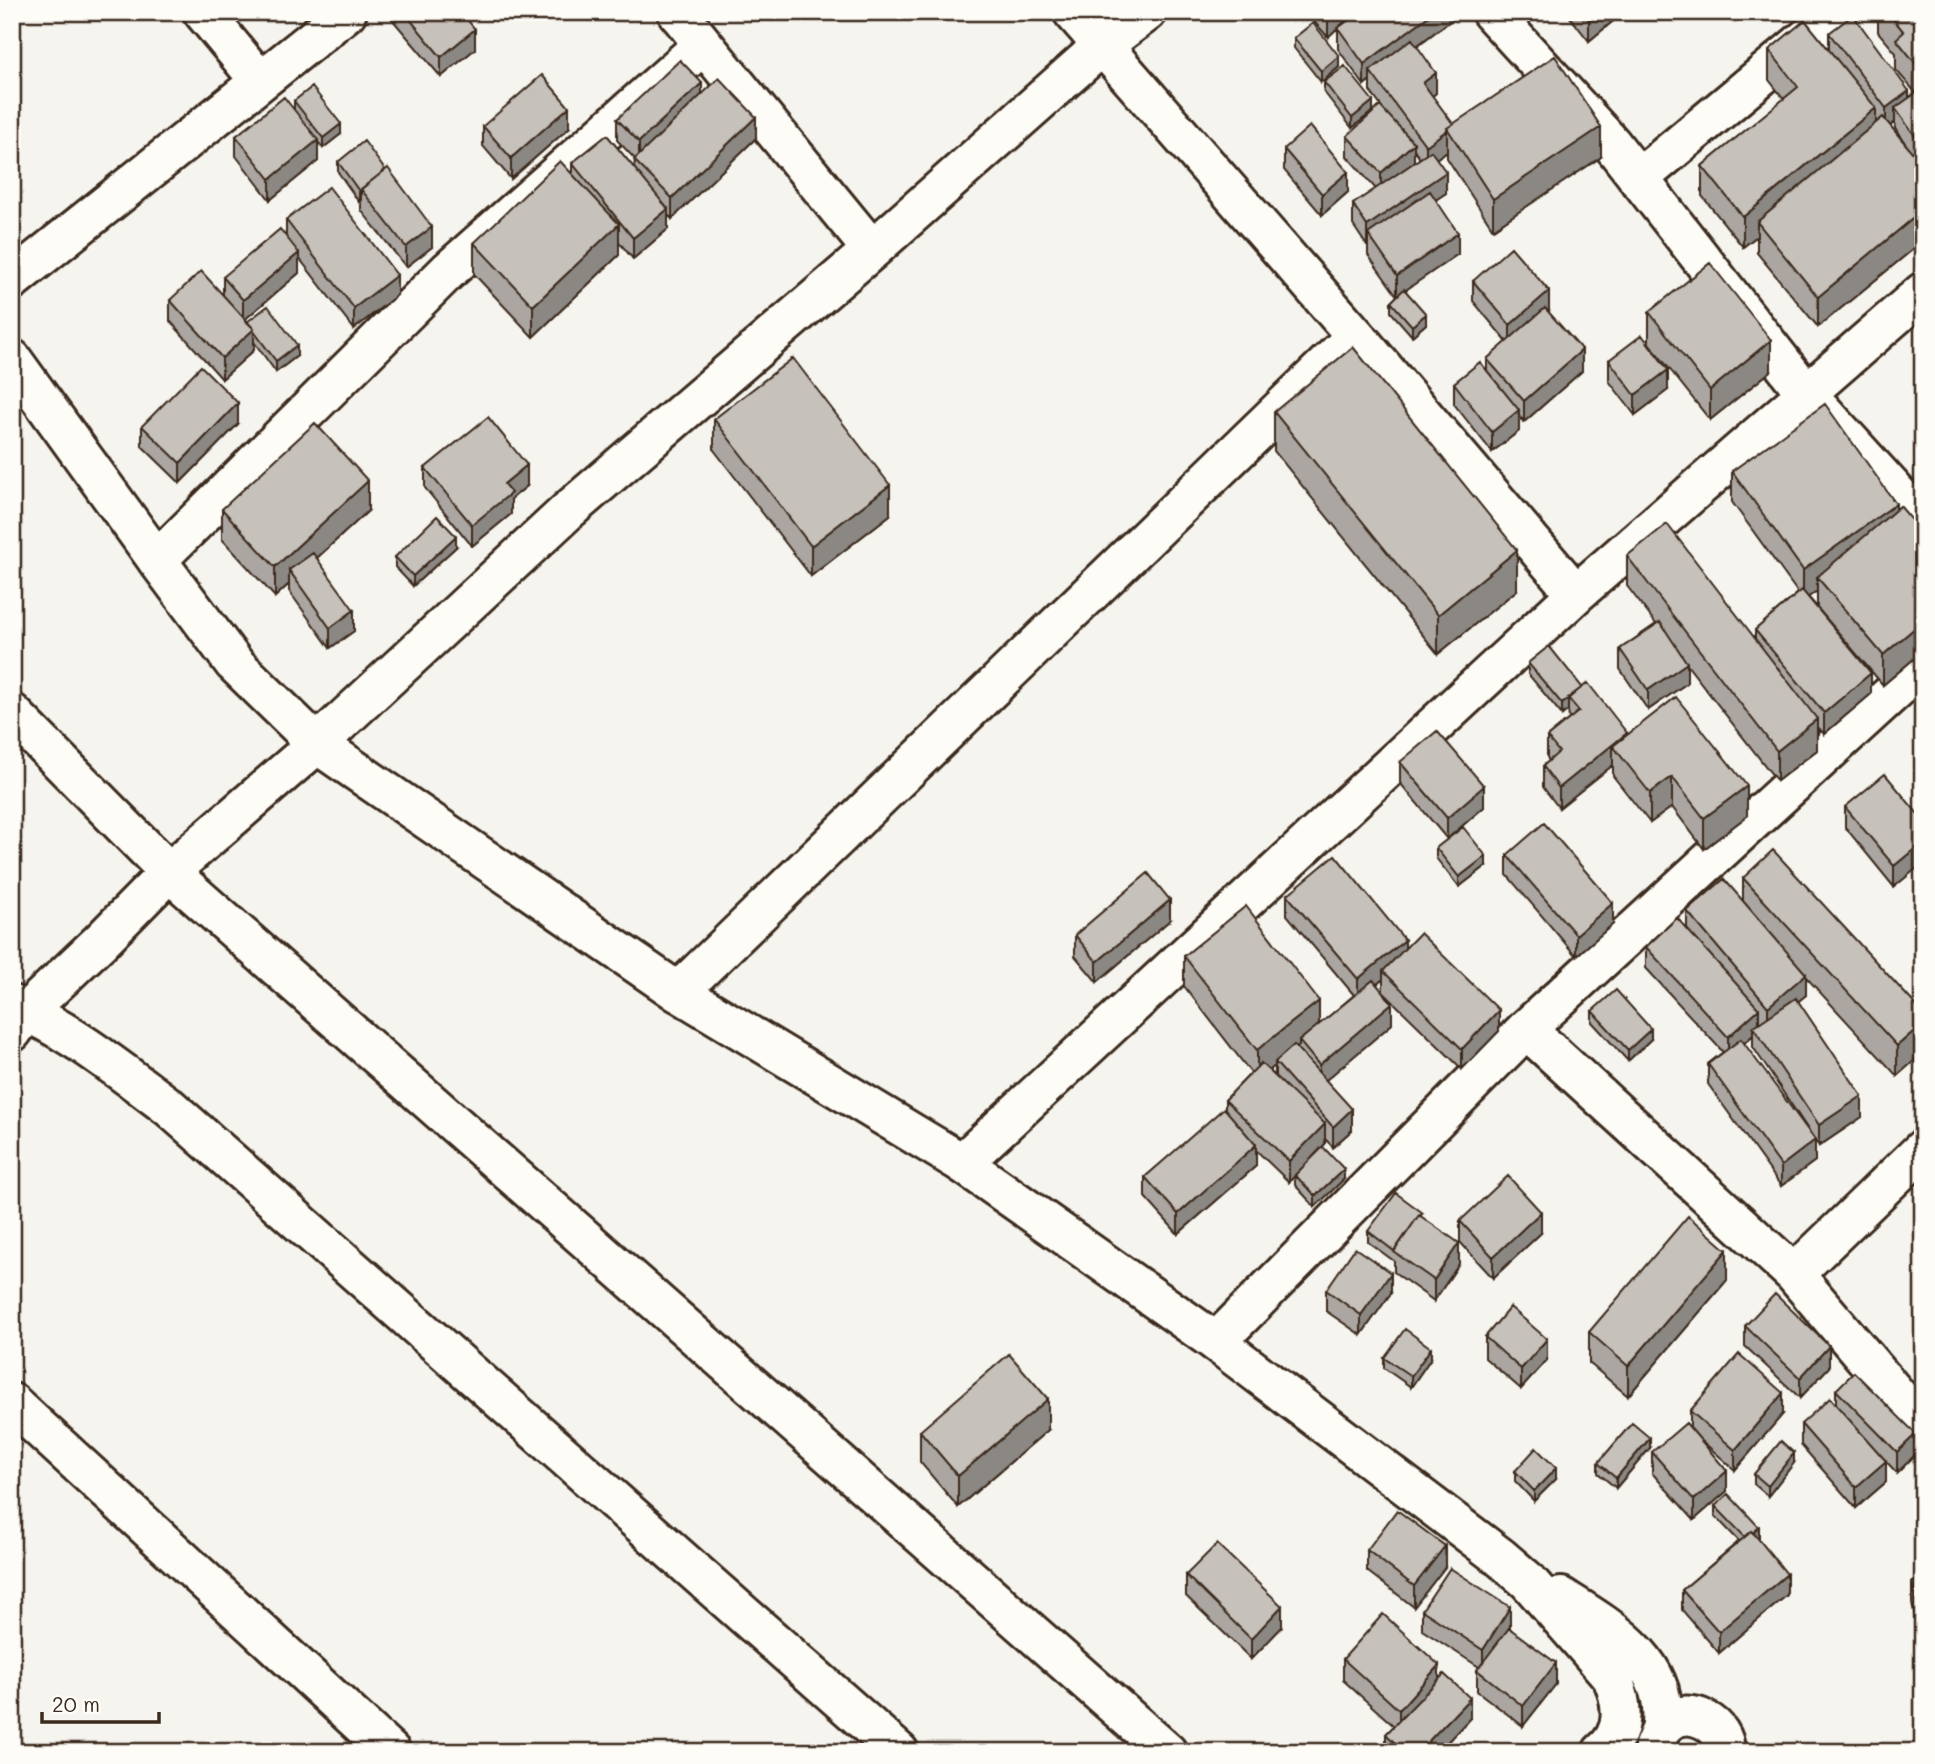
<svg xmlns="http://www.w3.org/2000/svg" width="1935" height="1764" font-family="Mali,sans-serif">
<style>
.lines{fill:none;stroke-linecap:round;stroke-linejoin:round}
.minor-casing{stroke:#3b2a1e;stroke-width:44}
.major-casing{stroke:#3b2a1e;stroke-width:44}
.minor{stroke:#fdfcf7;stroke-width:38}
.major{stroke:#fdfcf7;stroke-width:38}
.wall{fill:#aba6a1;stroke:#3b2a1e;stroke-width:2;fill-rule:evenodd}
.shaded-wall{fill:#8b8783;stroke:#3b2a1e;stroke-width:2}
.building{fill:#c7c1bb;stroke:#3b2a1e;stroke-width:2}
</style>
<rect width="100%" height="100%" fill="#f5f4ee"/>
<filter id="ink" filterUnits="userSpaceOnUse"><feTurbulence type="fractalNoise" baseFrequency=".0143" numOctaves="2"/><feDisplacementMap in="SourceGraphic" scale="14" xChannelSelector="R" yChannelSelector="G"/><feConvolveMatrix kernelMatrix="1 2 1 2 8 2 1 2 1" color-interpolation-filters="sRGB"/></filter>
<g filter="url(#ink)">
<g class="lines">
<defs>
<path id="minor" d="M203 12 260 81
M677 12 872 250
M1073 12 1356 336 1576 594
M1491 12 1611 143 1806 393 1923 522
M1638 179 1838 12
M12 280 347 12
M157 560 448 271 703 45
M12 713 169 872 1167 1752
M678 992 1356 336
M12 1005C70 1030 119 1070 169 1107L899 1752
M1526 1029 1794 1274 1923 1426
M12 1032 27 1011 100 942 169 872 317 744 570 509 872 250 1103 45 1147 12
M962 1163 1576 594 1923 292
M1794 1274 1923 1149
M1216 1342 1526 1029 1923 665
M12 1403 391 1752"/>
<path id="major" d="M12 359 157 560 234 663 317 744 678 992 962 1163 1216 1342 1500 1557 1528 1581 1612 1677C1623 1703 1627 1732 1602 1752
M1561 1597C1609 1627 1673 1663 1661 1730
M1654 1746C1658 1738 1660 1728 1668 1722 1690 1705 1726 1724 1725 1752"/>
</defs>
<!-- minor casing -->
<use href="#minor" class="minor-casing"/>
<!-- major casing -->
<use href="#major" class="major-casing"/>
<!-- minor -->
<use href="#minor" class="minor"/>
<!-- major -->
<use href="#major" class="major"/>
</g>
<!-- wall -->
<path class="wall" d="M386 12H461L475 49 441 77Z
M1305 12H1355L1328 37Z
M1462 12 1417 46 1436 93 1432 96 1453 124 1601 157 1493 229 1447 158V151L1436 159 1446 193 1435 200 1458 254 1405 290 1426 324 1412 336 1391 312V302L1397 296 1368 255V246H1367L1353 225V204L1376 189 1347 156V136L1386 113 1370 91V80L1364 85 1338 49V28ZM1414 149 1420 159 1414 163Z
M1566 12H1624L1589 41Z
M1878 12H1923V241L1818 327 1757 253V236L1743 247 1702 196V166L1784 99 1769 80V50L1829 51V33L1909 97 1916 93 1896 70V53L1878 32ZM1895 122V128L1909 149 1890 126Z
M1294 38 1339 67 1321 82 1294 48Z
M1324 82 1373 111 1352 128 1324 92Z
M702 94 756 138 672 219 668 215V229L633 259 619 242V255L533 337 474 274V243L572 174V163L634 168 635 159 617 140V119Z
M294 101 341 134 323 148 318 142V161L270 200 236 156V136L294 110Z
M483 126 569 128 511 179 483 146Z
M1284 149 1348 192 1322 215 1284 170Z
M338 162 432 247 406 267 361 210V200L359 202 338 172Z
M286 220 397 295 354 329 299 258V273L245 319 297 356 276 372 254 342V350L222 379 170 321V300L223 295V277L286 236Z
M1473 281 1549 311 1548 312 1582 371 1524 422 1519 416V431L1492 452 1454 404V383L1487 370V359L1507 342 1473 301Z
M1649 312 1771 371 1710 420 1649 343Z
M1609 360 1668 390 1635 415 1609 381Z
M1274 412 1517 590 1438 654 1274 451Z
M714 419 890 515 811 576 714 450Z
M238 424 180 483 142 446V426Z
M425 468 527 486 511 499V514L472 546 425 488Z
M1732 471 1896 509 1923 533V651L1883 685 1819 610 1871 694 1824 734 1817 726V750L1777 781 1687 665V683L1648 710 1620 669V649L1656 624 1627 586V556L1755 638V630L1798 593 1732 502ZM1817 591V607L1808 597Z
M222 509 368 511 317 558 354 631 330 648 289 591V584L275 597 222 539Z
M456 547 413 586 395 567V557Z
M1528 663 1582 687 1627 735 1747 816 1704 849 1672 807 1650 823 1613 776V765L1559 808 1543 787V766L1549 761 1547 757V737L1569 719 1568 710 1562 715 1528 674Z
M1400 762 1484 807 1447 839 1400 783Z
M1845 807 1923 820 1894 887 1845 827Z
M1436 848 1486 866 1459 887 1436 858Z
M1507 855 1613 924 1576 956 1507 875Z
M1743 878 1923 1013 1897 1076 1806 977V995L1798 1001 1862 1117 1819 1146 1753 1047V1035L1744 1043 1815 1161 1781 1186 1708 1084V1064L1723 1052 1646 968V947L1687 929V911L1743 901Z
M1287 895 1405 949 1499 1031 1462 1069 1383 992V979L1377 984 1392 1024 1325 1080 1352 1130 1333 1147 1325 1139V1144L1307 1163 1344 1179 1315 1207 1295 1185V1176L1289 1182 1256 1150V1166L1178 1234 1145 1197V1177L1225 1109V1100L1251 1073 1184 986V956L1319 1025 1354 995 1287 915ZM1275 1066V1076L1269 1070Z
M1170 920 1097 982 1075 956V935Z
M1592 1011 1651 1039 1628 1061 1592 1022Z
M1423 1218 1459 1264 1434 1301 1394 1272V1261L1368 1242V1231Z
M1460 1221 1541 1233 1493 1278 1460 1242Z
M1727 1280 1628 1396 1589 1363V1332Z
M1326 1290 1391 1293 1361 1335 1326 1311Z
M1745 1326 1829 1367 1800 1398 1745 1346Z
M1485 1337 1547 1360 1521 1389 1485 1358Z
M1384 1358H1431L1411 1387 1384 1368Z
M1836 1390 1916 1454 1897 1473 1881 1456 1886 1482 1856 1508 1801 1445V1424L1836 1405Z
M1690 1411 1783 1414 1735 1470 1702 1441 1727 1491 1694 1520 1652 1473V1452L1690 1428Z
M1048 1430 958 1507 920 1462V1431Z
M1650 1448 1616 1488 1598 1473V1463Z
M1794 1463 1768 1496 1754 1484V1474Z
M1515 1471 1556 1479 1534 1501 1515 1481Z
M1715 1506 1759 1537 1758 1539 1787 1595 1719 1653 1682 1610V1590L1739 1541 1715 1516Z
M1367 1550 1445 1567 1414 1607 1367 1571Z
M1186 1575 1282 1627 1251 1659 1186 1596Z
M1923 1579V1637H1920L1912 1603V1582Z
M1422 1610 1510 1627V1628L1556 1684 1523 1726 1477 1691V1670L1479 1667 1422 1630Z
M1343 1659 1439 1680 1470 1718 1438 1752H1386V1734L1394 1726 1343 1680Z"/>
<!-- shaded-wall -->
<path class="shaded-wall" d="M1332 12H1355L1328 37V16Z
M1434 12H1462L1375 77 1370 71V80L1364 85V64Z
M1599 12H1624L1589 41V20Z
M475 29V49L441 77V57Z
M1339 56V67L1321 82V71Z
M1923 60V90L1917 95V65Z
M1436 73V93L1423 104V83Z
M702 83V104L639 163V142Z
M1909 91V112L1895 108V122L1886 129V108Z
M1373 101V111L1352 128V118Z
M569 107V128L511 179V158Z
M1876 108V138L1757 222V236L1743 247V217Z
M756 117V138L672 219V198Z
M341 124V134L323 148V138Z
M1601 127V157L1493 229V199Z
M1447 130V151L1426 166V146Z
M318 140V161L270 200V179Z
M1414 143V164L1381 194V173Z
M1348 172V192L1322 215V194Z
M1446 172V193L1373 242 1368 234V246H1367V226Z
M361 190V200L359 202V191Z
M668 209V229L633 259V238Z
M1923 210V241L1818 327V297Z
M619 224V255L533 337V306Z
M432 227V247L406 267V247Z
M1458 233V254L1397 296V276Z
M299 253V273L243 321V300Z
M397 275V295L354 329V308Z
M1549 291V311L1510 345V325Z
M1426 314V324L1412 336V326Z
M254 329V350L222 379V358Z
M1771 340V371L1710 420V390Z
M297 345V356L276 372V361Z
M1582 350V371L1524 422V401Z
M1668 370V390L1635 415V395Z
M238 403V424L180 483V463Z
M1519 410V431L1492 452V432Z
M527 465V486L511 499V514L472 546V525L504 484Z
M368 481V511L295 578 289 570V584L275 597V567Z
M890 485V515L811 576V546Z
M1896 504V534L1817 577V591L1803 601V570Z
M456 536V547L413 586V576Z
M1517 550V590L1438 654V615Z
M354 610V631L330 648V628Z
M1923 621V651L1883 685V655Z
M1687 663V683L1648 710V690Z
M1871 673V694L1824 734V713Z
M1568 699V710L1562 715V704Z
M1817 719V750L1777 781V751Z
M1627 733V753L1613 746V765L1559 808V788Z
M1672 777V807L1650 823V793Z
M1484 786V807L1447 839V818Z
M1747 786V816L1704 849V818Z
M1923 842V863L1894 887V866Z
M1486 856V866L1459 887V877Z
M1170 900V920L1097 982V962Z
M1613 903V924L1576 956V935Z
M1405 940V960L1383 971V979L1358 1000V979Z
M1806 974V995L1768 1027V1007Z
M1319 1001V1031L1299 1041V1046L1276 1064 1275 1062V1066L1257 1080V1050Z
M1392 1003V1024L1319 1086V1065Z
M1759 1009V1029L1753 1027V1035L1728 1058V1037Z
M1499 1010V1031L1462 1069V1049Z
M1923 1023V1053L1897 1076V1046Z
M1651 1029V1039L1628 1061V1050Z
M1862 1096V1117L1819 1146V1125Z
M1352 1109V1130L1333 1147V1127Z
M1325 1124V1144L1289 1182V1161Z
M1815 1140V1161L1781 1186V1166Z
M1256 1145V1166L1178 1234V1214Z
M1344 1169V1179L1315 1207V1196Z
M1541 1212V1233L1493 1278V1257Z
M1459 1243V1264L1434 1301V1280Z
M1727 1250V1280L1628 1396V1366Z
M1391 1273V1293L1361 1335V1315Z
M1547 1339V1360L1521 1389V1369Z
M1829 1346V1367L1800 1398V1378Z
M1431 1348V1358L1411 1387V1376Z
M1783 1393V1414L1735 1470V1450Z
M1048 1399V1430L958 1507V1476Z
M1916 1434V1454L1897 1473V1452Z
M1650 1438V1448L1616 1488V1478Z
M1794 1453V1463L1768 1496V1486Z
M1886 1461V1482L1856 1508V1487Z
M1556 1468V1479L1534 1501V1491Z
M1727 1471V1491L1694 1520V1500Z
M1759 1527V1537L1747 1549V1539Z
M1445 1546V1567L1414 1607V1586Z
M1787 1574V1595L1719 1653V1632Z
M1282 1606V1627L1251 1659V1639Z
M1510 1607V1627L1483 1670V1650Z
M1923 1616V1637H1920V1617Z
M1556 1663V1684L1523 1726V1706Z
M1439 1665V1686L1399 1730V1710Z
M1470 1698V1718L1438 1752H1418Z"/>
<!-- building -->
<path class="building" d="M404 12H461L475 29 441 57Z
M1360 12H1434L1364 64 1338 28Z
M1583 12H1599L1589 20Z
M1887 12H1923V60L1917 65 1896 39 1904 32Z
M1853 15 1909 91 1886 108 1829 33Z
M1805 20 1876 108 1743 217 1702 166 1798 87 1769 50Z
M1313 23 1339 56 1321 71 1294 38Z
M1412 39 1436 73 1423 83 1453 124 1447 128V130L1426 146 1370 71Z
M1555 56 1601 127 1493 199 1447 128Z
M680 60 702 83 639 142 617 119Z
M1345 66 1373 101 1352 118 1324 82Z
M542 75 569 107 511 158 483 126Z
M719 78 756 117 672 198 634 160Z
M312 87 341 124 323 138 294 101Z
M1923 88V147L1895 108Z
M284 97 318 140 270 179 236 136Z
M1380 106 1414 143 1381 173 1347 136Z
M1883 117 1923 165V210L1818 297 1757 222Z
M1310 126 1348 172 1322 194 1284 149Z
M607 135 668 209 633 238 572 163Z
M364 141 385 170 359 191 338 162Z
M1431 151 1446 172 1367 226 1353 204Z
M560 161 619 224 533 306 474 243Z
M388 168 432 227 406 247 361 189Z
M329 187 397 275 354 308 286 220Z
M1430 191 1458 233 1397 276 1368 234Z
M280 229 299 253 243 300 223 277Z
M1511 247 1549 291 1510 325 1473 281Z
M1710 263 1771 340 1710 390 1649 312Z
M201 271 254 329 222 358 170 300Z
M1404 289 1426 314 1412 326 1391 302Z
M268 306 297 345 276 361 253 330 254 329 247 322Z
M1545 308 1582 350 1524 401 1487 359Z
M1642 335 1668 370 1635 395 1609 360Z
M1353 347 1517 550 1438 615 1274 412Z
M793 358 890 485 811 546 714 419Z
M1480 362 1519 410 1492 432 1454 383Z
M201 366 238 403 180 463 142 426Z
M1825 404 1896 504 1803 570 1732 471Z
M488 417 527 465 504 484 511 493 472 525 425 468Z
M315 423 368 481 275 567 222 509Z
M1900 506 1923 533V621L1883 655 1817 577Z
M437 516 456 536 413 576 395 557Z
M1667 524 1817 719 1777 751 1627 556Z
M313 553 354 610 330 628 289 570Z
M1802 590 1871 673 1824 713 1755 630Z
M1660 622 1687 663 1648 690 1620 649Z
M1549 646 1582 687 1562 704 1528 663Z
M1588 683 1627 733 1559 788 1543 766 1559 752 1547 737 1579 711 1568 698Z
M1676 697 1747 786 1704 818 1672 777 1650 793 1613 746Z
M1437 731 1484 786 1447 818 1400 762Z
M1885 774 1923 820V842L1894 866 1845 807Z
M1544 823 1613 903 1576 935 1507 855Z
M1463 827 1486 856 1459 877 1436 848Z
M1773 850 1923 1013V1023L1897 1046 1743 878Z
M1335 855 1405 940 1358 979 1287 895Z
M1148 873 1170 900 1097 962 1075 935Z
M1724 879 1806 974 1768 1007 1687 911Z
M1246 906 1319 1001 1257 1050 1184 956Z
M1677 918 1759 1009 1728 1037 1646 947Z
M1420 933 1499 1010 1462 1049 1383 971Z
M1373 980 1392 1003 1319 1065 1299 1041Z
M1616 990 1651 1029 1628 1050 1592 1011Z
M1796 998 1862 1096 1819 1125 1753 1027Z
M1741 1039 1815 1140 1781 1166 1708 1064Z
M1294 1045 1352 1109 1333 1127 1275 1062Z
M1261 1063 1325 1124 1289 1161 1225 1100Z
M1224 1108 1256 1145 1178 1214 1145 1177Z
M1323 1147 1344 1169 1315 1196 1295 1175Z
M1508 1176 1541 1212 1493 1257 1460 1221Z
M1396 1193 1423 1213 1420 1216 1419 1215 1394 1251 1368 1231Z
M1419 1215 1459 1243 1434 1280 1394 1252Z
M1688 1216 1727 1250 1628 1366 1589 1332Z
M1355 1248 1391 1273 1361 1315 1326 1290Z
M1775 1294 1829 1346 1800 1378 1745 1326Z
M1510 1307 1547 1339 1521 1369 1485 1337Z
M1405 1329 1431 1348 1411 1376 1384 1358Z
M1009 1354 1048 1399 958 1476 920 1431Z
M1739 1354 1783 1393 1735 1450 1690 1411Z
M1854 1372 1916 1434 1897 1452 1836 1390Z
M1830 1398 1886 1461 1856 1487 1801 1424Z
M1632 1423 1650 1438 1616 1478 1598 1463Z
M1686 1423 1727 1471 1694 1500 1652 1452Z
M1781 1441 1794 1453 1768 1486 1754 1474Z
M1536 1448 1556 1468 1534 1491 1515 1471Z
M1728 1494 1759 1527 1753 1533 1752 1531 1745 1537 1715 1506Z
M1397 1510 1445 1546 1414 1586 1367 1550Z
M1752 1531 1787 1574 1719 1632 1682 1590Z
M1217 1544 1282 1606 1251 1639 1186 1575Z
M1450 1568 1510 1607 1483 1650 1422 1610Z
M1923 1579V1616L1920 1617 1912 1582Z
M1383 1614 1439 1665 1399 1710 1343 1659Z
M1509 1628 1556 1663 1523 1706 1477 1670Z
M1444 1674 1470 1698 1418 1752H1404L1386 1734Z"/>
</g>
<!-- margin -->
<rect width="1935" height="1764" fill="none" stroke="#fdfcf7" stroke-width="42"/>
<rect x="21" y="21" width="1893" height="1722" fill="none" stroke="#3b2a1e" stroke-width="2.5" filter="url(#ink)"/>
<!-- scale -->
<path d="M42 1712v10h117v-10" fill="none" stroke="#3b2a1e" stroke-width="3.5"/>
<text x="52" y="1712" font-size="21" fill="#3b2a1e" stroke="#fdfcf7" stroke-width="5" paint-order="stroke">20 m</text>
</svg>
